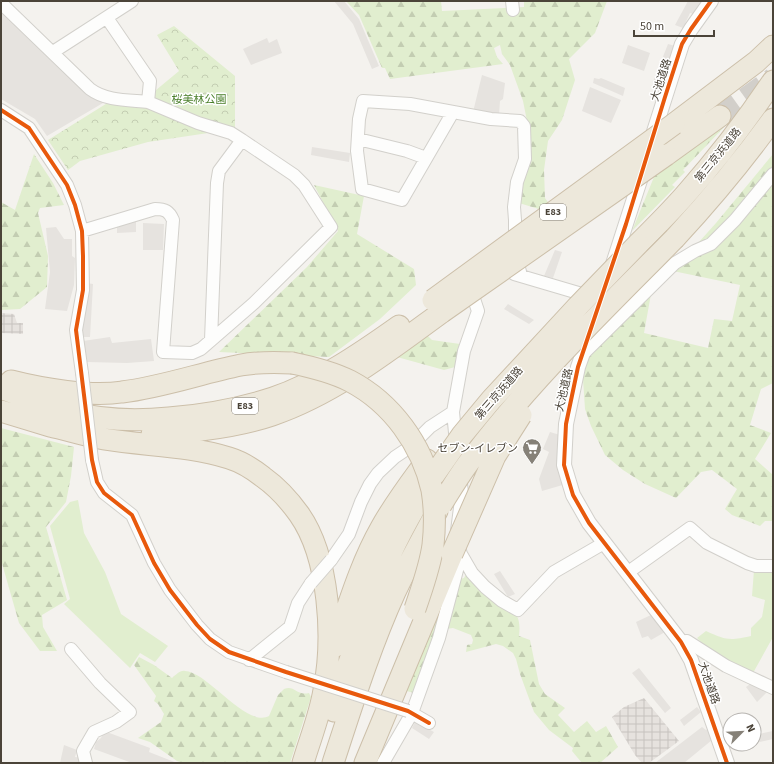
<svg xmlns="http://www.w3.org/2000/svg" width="774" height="764" font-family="'Source Sans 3','Noto Sans JP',sans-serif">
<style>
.industrial{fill:url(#industrial-grid)}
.green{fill:#e1eecf}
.forest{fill:url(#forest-firs)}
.park{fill:url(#park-crowns)}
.parking{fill:#e6e3df}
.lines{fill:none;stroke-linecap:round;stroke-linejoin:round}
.motorway-tunnel{stroke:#d2cfca;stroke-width:21;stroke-dasharray:21 10;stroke-linecap:butt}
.minor-casing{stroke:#d2d0cb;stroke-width:14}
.tertiary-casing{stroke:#d2d0cb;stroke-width:16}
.motorway-casing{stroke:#ccbfa9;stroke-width:23}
.minor{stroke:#fdfdfc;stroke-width:12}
.tertiary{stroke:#fdfdfc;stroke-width:14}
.motorway{stroke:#ede8db;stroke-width:21}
.minor-bridge-casing{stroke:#d2d0cb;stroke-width:14;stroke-linecap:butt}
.motorway-bridge-casing{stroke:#ccbfa9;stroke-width:23;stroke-linecap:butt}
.minor-bridge{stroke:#fdfdfc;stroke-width:12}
.motorway-bridge{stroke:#ede8db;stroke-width:21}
.cycleway-casing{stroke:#fff;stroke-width:6}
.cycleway{stroke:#e8590c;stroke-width:4}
.labels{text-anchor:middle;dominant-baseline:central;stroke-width:3;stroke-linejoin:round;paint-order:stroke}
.shield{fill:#fff;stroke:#817c74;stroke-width:1}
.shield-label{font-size:10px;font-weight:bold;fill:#4b4439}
.street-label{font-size:11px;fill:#4b4439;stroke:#fff}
.park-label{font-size:11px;fill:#4a7f2a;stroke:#fff}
.poi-label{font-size:11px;fill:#4b4439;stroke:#fff;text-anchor:end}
</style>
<defs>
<pattern id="industrial-grid" width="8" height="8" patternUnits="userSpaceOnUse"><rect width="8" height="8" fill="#e6e2de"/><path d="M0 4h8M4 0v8" fill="none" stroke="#c7c3bf"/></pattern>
<pattern id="forest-firs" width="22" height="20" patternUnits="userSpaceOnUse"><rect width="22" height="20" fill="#e1eecf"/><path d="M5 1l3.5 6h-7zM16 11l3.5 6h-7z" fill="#c3cdb2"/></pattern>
<pattern id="park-crowns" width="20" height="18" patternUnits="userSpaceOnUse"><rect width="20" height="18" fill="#e1eecf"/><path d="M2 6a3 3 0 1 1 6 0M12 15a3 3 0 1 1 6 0" fill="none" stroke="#c3cdb2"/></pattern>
</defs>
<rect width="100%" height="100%" fill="#f4f2ee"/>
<!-- industrial -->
<path class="industrial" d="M1 313 14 314 17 323H23V334L1 333Z
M644 698 679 741 649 763H642L635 755 612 717 624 707Z"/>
<!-- green -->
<path class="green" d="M78 500 84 533 105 572 121 614 168 646 155 662 140 653 130 668 64 604 70 599 50 526 70 502Z
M754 570 773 571V637L753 673C733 664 712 655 697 638L706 631C726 640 729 641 751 636V628L762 617 765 600 752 596Z"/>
<!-- forest -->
<path class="forest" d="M346 1H441L442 11 524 7V1H607L595 33 569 59 575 80 562 120 548 141 544 170 545 198 550 205 542 210 519 203 523 179 531 158 527 121 523 101 510 65 502 54 500 45 494 48 497 57 503 64 390 79 385 68H382L359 15Z
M725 120 728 123 683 170 685 172 672 185 675 187 632 231 656 172Z
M34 154 53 183 64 205 40 208 38 213 48 256 47 287 20 309 1 310V202L15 210Z
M773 154V383L761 389 750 425 771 433 755 459 773 475V521H765L760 526 732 515 725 509 737 489 712 470 701 472 676 498 645 484 623 470 605 455 591 426 585 409 583 379 588 354 651 294 644 333 708 348 714 319 732 321 740 285 673 271 716 223Z
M314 185 364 196 357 234 414 269 416 285 380 319 329 357 219 352 307 267 338 231Z
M427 335 432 340 460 344 455 367 444 370 397 357Z
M1 428 74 447 71 476 66 502 46 527 67 600 42 615 43 627 57 651H40L19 623 1 560Z
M467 572 515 612C520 620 520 628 519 636L530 640 539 684 545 694 565 708 558 715 574 732 587 721 596 732 606 726 618 747 600 763H582L572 751 573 748 549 730 534 712 520 674 516 659 513 653 503 646 496 644 466 652 467 645 472 644 473 640 471 635 453 628 446 629 414 693 403 690 451 577 459 579 464 578Z
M139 657 154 665 172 678C176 675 180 670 185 671 208 672 246 728 269 716L278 695 284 689C295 685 296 696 309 693L311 697 290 763 258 762 234 763 227 762 226 763H183L177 761 150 742 138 738 161 722 164 714 158 704 154 701 156 696 134 665Z"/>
<!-- park -->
<path class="park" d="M174 26 235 76V129L148 142 80 161 68 170 48 140 109 102 138 105 179 71 157 35Z"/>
<!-- parking -->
<path class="parking" d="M334 1H344L359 19 379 66 372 69 353 24Z
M688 1H703L694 14 690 13 683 28 675 25Z
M1 12 87 93 103 103 47 136 35 119 1 99Z
M267 38 269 43 277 39 282 53 251 65 243 49Z
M668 44 675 46 663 85 653 82Z
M628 45 650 53 644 71 622 63Z
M482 75 505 83 503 99 500 101 499 115 473 112Z
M594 78 599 79 601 78 625 88 623 96 593 83Z
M590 87 621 100 611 123 582 111Z
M312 147 350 153 349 162 311 155Z
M136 220V232L117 233V225Z
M143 223 164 224 163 250H143Z
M56 227 64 239H72V256L75 258 74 285 67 311 45 309 50 272 46 228Z
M555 250 562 252 553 278 544 276Z
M86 283 93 284 90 337H82Z
M508 304 534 320 529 324 504 309Z
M110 337 112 343 151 339 154 361 127 363 87 362 83 341Z
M550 432 560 435 566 484 542 491 539 479 549 452 543 449Z
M500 571 515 594 508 597 494 574Z
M651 615 665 632 651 640 648 636 642 638 636 622Z
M639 668 671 708 665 713 632 673Z
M753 682 768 691 757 702 746 687Z
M697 707 701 712 684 726 680 720Z
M415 722 434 732 429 739 412 728Z
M702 727 706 730 708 729 712 740 684 763H655Z
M104 731 150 748 149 752 177 763H132L94 749 96 742 101 738Z
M773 731V739L755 743 754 735Z
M64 745 77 750 75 757 83 758V763H60Z"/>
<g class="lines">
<!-- motorway-tunnel -->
<path class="motorway-tunnel" d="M720 116 773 78"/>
<defs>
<path id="minor" d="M512 1 513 10
M1 3 90 89C106 101 128 100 148 102
M53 52 132 1
M1 110 29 128 67 185 75 205 82 231 83 290 76 330 82 373
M453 112 402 200 362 189 357 151 359 119 363 101 410 104 491 119 520 121 524 126 525 159 517 182 514 207 515 220V251L521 276
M358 139 407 151 426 158
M82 231 155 209C165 209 169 211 173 220L163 352 192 353 201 349 254 303 331 227 304 185 294 175 242 140 231 133 198 123 148 102 150 81 107 18
M514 274 592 297
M211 340 217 183 219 171 242 140
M583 354 675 263 695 251 711 244 735 220 773 174
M453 412 456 443
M92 460 97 482 104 493 132 515 154 563 170 590 197 625 210 639 229 652 286 672
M460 477 462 492 456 539 461 554 472 573 485 587 502 601 518 610 554 572 604 543
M331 560 349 534 361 502 370 484 378 473 395 457 410 447 430 427 453 412 464 351 478 311 470 287
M627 573 690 528 707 543 747 563 756 566H773
M681 642 687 641 726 666 773 688
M71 649 100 683 130 712 116 722 94 732 83 751 86 763
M249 660 290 627 298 603 311 583
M408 711 429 723
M383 763 412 713 439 638 461 555"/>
<path id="tertiary" d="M651 141 682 44 691 29 711 1
M612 267 643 171
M593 325 578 367 566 424 564 465 573 495 589 523 681 642 691 660 727 763"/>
<path id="motorway" d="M674 124 756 62 773 46
M666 155 720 116
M675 238C711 199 742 162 773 119
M638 244C654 228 670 212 685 195 717 159 746 121 773 81
M11 381C42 389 91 397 122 392 163 387 201 373 241 365 258 362 275 362 292 363
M1 388C24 397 46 406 70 412 101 420 137 421 169 418 205 415 239 409 273 398 317 383 361 353 399 326
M1 411 50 426 64 428
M50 426C68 430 86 436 104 439 146 446 188 445 229 458 242 462 253 469 263 477 277 487 289 500 299 514 330 558 334 639 324 690 320 715 310 739 303 763
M152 434C192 432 234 428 272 415 334 394 390 350 442 312
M334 647C348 607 360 565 381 528 394 504 411 482 427 460
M334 711C350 657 368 604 391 553 403 526 418 501 434 475
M333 763C352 705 370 647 395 592 408 564 423 538 437 511
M365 763 452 554"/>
</defs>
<!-- minor casing -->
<use href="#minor" class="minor-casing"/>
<!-- tertiary casing -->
<use href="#tertiary" class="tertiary-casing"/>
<!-- motorway casing -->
<use href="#motorway" class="motorway-casing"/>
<!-- minor -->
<use href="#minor" class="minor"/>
<!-- tertiary -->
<use href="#tertiary" class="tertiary"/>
<!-- motorway -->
<use href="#motorway" class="motorway"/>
<defs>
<path id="minor-bridge" d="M82 373 92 460
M311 583 331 560
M286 672 408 711"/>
<path id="motorway-bridge" d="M433 300 674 124
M442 312 666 155
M292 363C312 367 332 372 350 381 392 403 422 445 432 490 435 508 435 527 433 545 430 567 422 588 415 609
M434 475 462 435 491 400 578 306 638 244
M441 505C451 489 461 472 473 457 533 378 605 309 675 238
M452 554 495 456 521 415"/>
</defs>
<!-- minor-bridge casing -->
<use href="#minor-bridge" class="minor-bridge-casing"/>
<!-- motorway-bridge casing -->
<use href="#motorway-bridge" class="motorway-bridge-casing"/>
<!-- minor-bridge -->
<use href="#minor-bridge" class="minor-bridge"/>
<!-- motorway-bridge -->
<use href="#motorway-bridge" class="motorway-bridge"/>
<defs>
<path id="cycleway" d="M711 1 691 29 682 44 665 97 626 224 578 367 566 424 564 465 573 495 589 523 681 642 691 660 727 763
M1 110 29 128 67 185 75 205 82 231 83 256V290L76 330 92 460 97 482 104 493 132 515 154 563 170 590 197 625 210 639 229 652 286 672 408 711 429 723"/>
</defs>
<!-- cycleway casing -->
<use href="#cycleway" class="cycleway-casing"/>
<!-- cycleway -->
<use href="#cycleway" class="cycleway"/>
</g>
<!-- icons -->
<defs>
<symbol id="supermarket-pin" viewBox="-11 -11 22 30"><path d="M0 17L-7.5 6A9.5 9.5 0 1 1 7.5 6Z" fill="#868178" stroke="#fff"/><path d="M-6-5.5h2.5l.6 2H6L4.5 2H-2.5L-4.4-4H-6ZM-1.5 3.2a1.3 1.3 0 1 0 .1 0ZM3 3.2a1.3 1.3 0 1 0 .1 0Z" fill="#fff"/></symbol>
</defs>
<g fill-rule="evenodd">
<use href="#supermarket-pin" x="521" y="437" width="22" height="30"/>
</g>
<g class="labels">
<!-- shield labels -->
<g class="shield">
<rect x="540" y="204" width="26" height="16" rx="3"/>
<rect x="232" y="398" width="26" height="16" rx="3"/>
</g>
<g class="shield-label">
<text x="553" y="212">E83</text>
<text x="245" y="406">E83</text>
</g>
<!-- street labels -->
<g class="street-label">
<text transform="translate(661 80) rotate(-72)">大池道路</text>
<text transform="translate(718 155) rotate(-51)">第三京浜道路</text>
<text transform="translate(564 390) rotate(-77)">大池道路</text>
<text transform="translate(499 393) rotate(-49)">第三京浜道路</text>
<text transform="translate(709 683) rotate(71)">大池道路</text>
</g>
<!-- park labels -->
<g class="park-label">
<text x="199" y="99">桜美林公園</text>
</g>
<!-- poi labels -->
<g class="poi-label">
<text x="518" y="448">セブン-イレブン</text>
</g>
</g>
<!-- border -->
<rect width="774" height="764" fill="none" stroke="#4b4439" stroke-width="4"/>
<!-- north arrow -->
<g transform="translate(742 732) rotate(66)"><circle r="19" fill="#ffffff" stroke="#b7b4b0"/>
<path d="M0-3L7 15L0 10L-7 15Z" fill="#868178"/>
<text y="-6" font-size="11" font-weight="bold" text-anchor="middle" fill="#4b4439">N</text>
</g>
<!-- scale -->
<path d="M634 30v6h80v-6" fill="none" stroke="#4b4439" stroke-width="2"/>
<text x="640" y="30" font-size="12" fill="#4b4439" stroke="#ffffff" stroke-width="3" paint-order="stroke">50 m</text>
</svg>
